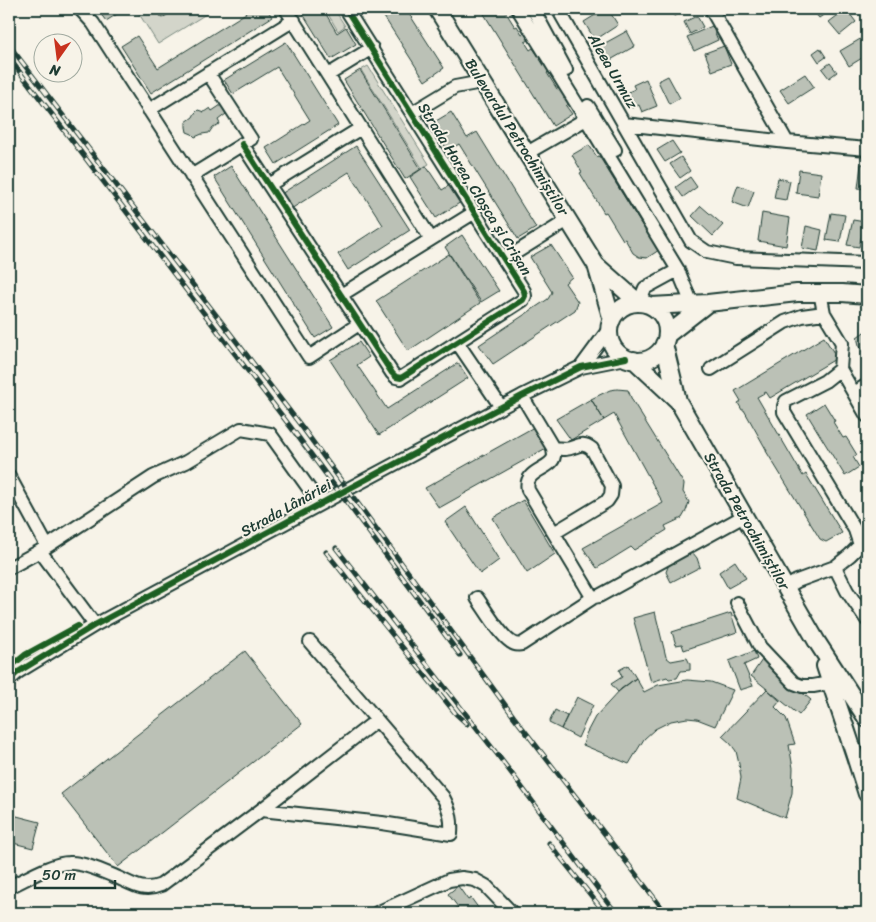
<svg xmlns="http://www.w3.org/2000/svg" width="876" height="922" font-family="Sriracha,sans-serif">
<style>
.green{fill:#d3d5ca;stroke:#79897f}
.building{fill:#bbc1b6;stroke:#1f3d34}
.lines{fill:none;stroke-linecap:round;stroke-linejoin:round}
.minor-casing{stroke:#1f3d34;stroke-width:16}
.major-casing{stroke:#1f3d34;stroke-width:20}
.minor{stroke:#f7f3e8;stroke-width:12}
.major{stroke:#f7f3e8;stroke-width:16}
.rail-casing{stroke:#1f3d34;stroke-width:5}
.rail{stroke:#f7f3e8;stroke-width:3;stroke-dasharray:9;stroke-linecap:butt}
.cycleway-casing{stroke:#f7f3e8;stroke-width:9}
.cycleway{stroke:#1b5e20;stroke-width:6}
.labels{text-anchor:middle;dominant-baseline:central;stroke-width:4;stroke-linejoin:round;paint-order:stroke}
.street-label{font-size:15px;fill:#1f3d34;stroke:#f7f3e8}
</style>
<rect width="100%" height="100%" fill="#f7f3e8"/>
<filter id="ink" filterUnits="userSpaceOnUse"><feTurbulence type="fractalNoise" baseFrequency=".02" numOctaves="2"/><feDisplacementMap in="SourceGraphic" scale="10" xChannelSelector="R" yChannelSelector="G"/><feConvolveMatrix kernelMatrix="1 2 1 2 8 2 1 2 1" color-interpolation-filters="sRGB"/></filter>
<g filter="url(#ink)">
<!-- green -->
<path class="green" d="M136 9H214L158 44Z
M325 9H334L345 26 338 31Z
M368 66 429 164 422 168 361 70Z"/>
<!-- building -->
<path class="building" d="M97 9H121L122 11 106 21Z
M156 9H177L162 18Z
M243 9H267L272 17 151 93 121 46 137 36 158 68 246 13Z
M300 9H323L337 33 346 27 356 44 331 59Z
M379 9H406L444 68 425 81Z
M481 9H507V10L505 11 515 27 517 26 522 34 524 33 529 40 525 42 530 50 533 48 545 66 547 65 550 70 547 73 557 89 561 87 570 103 566 106 572 114 553 126Z
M605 9H608L618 25 595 40 584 22Z
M670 9H687L674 16Z
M812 9H832L819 18Z
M846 9 856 22 840 35 829 22Z
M697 16 703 27 690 34 684 22Z
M712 26 718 40 694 51 687 37Z
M627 31 635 46 607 62 598 47Z
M862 38 867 47V55L849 66 840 51Z
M286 42 338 125 276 164 266 148 310 120 277 67 233 94 224 80Z
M724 46 731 64 712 71 705 53Z
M820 48 826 57 819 62 813 53Z
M830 63 837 72 829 78 822 69Z
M360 70 421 169 405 179 344 80Z
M805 74 814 87 789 103 780 90Z
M668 76 680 98 669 104 658 81Z
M646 79 657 106 642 112 639 105 632 108 626 93 635 89 633 85Z
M221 105 226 114 218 120 220 124 213 127 209 133 202 134 195 137 192 134 187 132 186 127V122L193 117 195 113 198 110 204 112 210 108 212 111Z
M451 112 467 138 477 132 536 228 518 239 459 144 448 151 431 124Z
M672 141 680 153 665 162 657 150Z
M589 145 597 157 599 156 643 227 645 225 662 248 647 258 639 257 633 253 625 239 623 240 606 212 604 213 580 173 582 172 572 155Z
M356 146 410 230 348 270 338 254 383 225 349 172 291 209 281 194Z
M681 157 690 171 680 178 670 164Z
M861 164H867V189L858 188Z
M231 166 333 327 315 338 214 177Z
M426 166 442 190 450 185 461 202 436 218 410 177Z
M799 170 821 173 818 196 796 193Z
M690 177 697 187 683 197 676 187Z
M778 178 790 181 786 200 774 198Z
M738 185 754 191 748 208 732 202Z
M701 206 723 225 713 236 692 216Z
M762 213 790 218 786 246 758 241Z
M831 213 845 215 840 242 826 240Z
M853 220 865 222 859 247 847 245Z
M806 226 822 230 818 251 802 248Z
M462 235 499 291 481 302 445 247Z
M551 245 572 277 565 283 578 302 575 310 493 364 479 345 548 299 552 292 530 257Z
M449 254 480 303 408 351 376 301Z
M867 330V357L859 345 857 337Z
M824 337 837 358 770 398 766 392 757 397 803 476 806 474 842 533 826 542 820 539 766 451H767L744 410H742L738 403 741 401 735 391Z
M359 342 369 357 357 365 387 409 458 363 468 378 379 435 330 360Z
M617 389 628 390 632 400 684 484 683 492 689 502 686 511 682 518 665 526 667 530 634 550 631 547 597 568 583 548 663 503 614 414 604 420 591 399 610 390Z
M591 399 604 420 571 440 556 419Z
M824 403 835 421 833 422 843 438 846 437 857 455 853 457 859 467 845 476 807 414Z
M534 427 548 447 439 508 425 488Z
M523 500 555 554 527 573 493 518Z
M466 507 499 560 480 574 445 522Z
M687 552 693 553 697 558 700 567 671 582 666 572 669 564Z
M735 561 746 578 728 588 719 572Z
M655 612 666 657 671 661 687 658 690 664V670L681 671 677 678 669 679 667 677 651 682 633 618Z
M731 613 737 632 684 650 682 644 676 645 672 632Z
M245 651 302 724 118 867 61 794Z
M754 651 757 659 744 665 753 686 740 690 729 661Z
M762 660 811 700 799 715 751 676Z
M628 665 636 678 618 692 611 684 622 677 619 670Z
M636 678 644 692 658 685 687 680 711 682 733 690 715 726 697 719 687 718 671 721 655 729 644 739 629 764 583 745 586 734 595 717 621 689Z
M767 689 780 701 775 707 786 718 795 744 789 745 793 768 792 793 785 818 737 798 741 778 739 764 736 751 730 743 722 736Z
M577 697 593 705 578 738 561 729Z
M555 710 567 716 561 729 549 723Z
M9 814 40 822 33 848 9 842Z
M458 886 468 900 471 898 482 913H450L458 907 448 894Z"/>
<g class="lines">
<defs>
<path id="minor" d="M80 9 93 23 309 357 359 324
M286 9 431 239
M518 9 586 119 527 153
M533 9 566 70
M558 9 691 241 707 252 736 258 867 263
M711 9 787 142
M328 75 372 48
M588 106 615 150
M149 110 294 20
M412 113 455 87 482 82
M586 119 678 270 692 304
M624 124 787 142 867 149
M242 144 392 373 396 377 401 378 523 300 525 296 524 291 346 9
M191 176 251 139 208 73
M269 185 361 128
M504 260 568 220
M820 292 824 313 842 343 840 369 825 381 786 401 784 406V412L855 530 860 545 850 555 835 567
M341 295 475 212
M639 303 645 288 678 270
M457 342 501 407
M581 367 609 329
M711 369 785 322 802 316 824 313
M840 369 867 416
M854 393 867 385
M522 396 553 448C553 449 554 455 554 456 552 470 523 469 528 490L591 595 594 597 599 596 744 516
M553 448C557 448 561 449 565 449 577 448 581 440 592 449L612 486 611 495 607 501 554 533
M9 476 47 546
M40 551 95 625
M9 568 40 551 153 477 186 462 241 429 270 434 320 504
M785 588 797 581 835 567 847 591 867 620
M477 598C485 609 500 635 511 642 515 645 518 645 522 644L594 597
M737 603 760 647 794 683 802 686H813L830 683
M9 680 18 672 95 625 348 489 522 396 581 367 626 358
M261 810 382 823 451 834C452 820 450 810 443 797L310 642
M9 887C25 880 52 863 69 863 82 862 102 871 114 876 131 883 142 893 161 885L261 810 377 720
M377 913 449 880 462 878 475 880 486 886 512 913"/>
<path id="major" d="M437 9 596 265 612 320
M596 265 639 303
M609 332a29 29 0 1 1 58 0a29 29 0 1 1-58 0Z
M651 306 708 303 797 293H842L867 295
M667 335 708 303
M664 344 678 401 817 642 867 719
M634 360 678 401
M825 666 855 756 867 794"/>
</defs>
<!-- minor casing -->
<use href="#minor" class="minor-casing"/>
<!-- major casing -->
<use href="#major" class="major-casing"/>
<!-- minor -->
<use href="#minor" class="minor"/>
<!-- major -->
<use href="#major" class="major"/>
<defs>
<path id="rail" d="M9 45 302 427 514 717 666 913
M9 58 296 434 460 655
M336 548 497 754 616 913
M326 552 456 714 467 724
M549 843 605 913"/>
</defs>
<!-- rail casing -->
<use href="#rail" class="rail-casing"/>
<!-- rail -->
<use href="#rail" class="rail"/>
<defs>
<path id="cycleway" d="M242 144 392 373 396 377 401 378 523 300 525 296 524 291 346 9
M9 668 25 655 78 626
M9 680 18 672 95 625 348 489 522 396 581 367 626 358"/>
</defs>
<!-- cycleway casing -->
<use href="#cycleway" class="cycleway-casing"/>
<!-- cycleway -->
<use href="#cycleway" class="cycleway"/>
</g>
</g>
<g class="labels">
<!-- street labels -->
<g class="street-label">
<text transform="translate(613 71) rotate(60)">Aleea Urmuz</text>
<text transform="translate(517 137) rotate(58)">Bulevardul Petrochimiștilor</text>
<text transform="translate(475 189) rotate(58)">Strada Horea, Cloșca și Crișan</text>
<text transform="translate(286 508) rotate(-29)">Strada Lânăriei</text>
<text transform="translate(747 521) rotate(60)">Strada Petrochimiștilor</text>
</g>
</g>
<!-- margin -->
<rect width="876" height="922" fill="none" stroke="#f7f3e8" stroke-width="30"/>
<rect x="15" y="15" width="846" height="892" fill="none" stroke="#1f3d34" stroke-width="2" filter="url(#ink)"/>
<!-- north arrow -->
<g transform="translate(58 58) rotate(194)"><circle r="24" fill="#f7f3e8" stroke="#a1aaa0"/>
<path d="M0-4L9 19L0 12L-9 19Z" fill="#c8321e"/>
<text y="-8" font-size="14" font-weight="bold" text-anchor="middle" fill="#1f3d34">N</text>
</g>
<!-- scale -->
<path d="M35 880v8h80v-8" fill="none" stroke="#1f3d34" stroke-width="2.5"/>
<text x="42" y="880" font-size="15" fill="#1f3d34" stroke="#f7f3e8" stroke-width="4" paint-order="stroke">50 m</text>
</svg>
